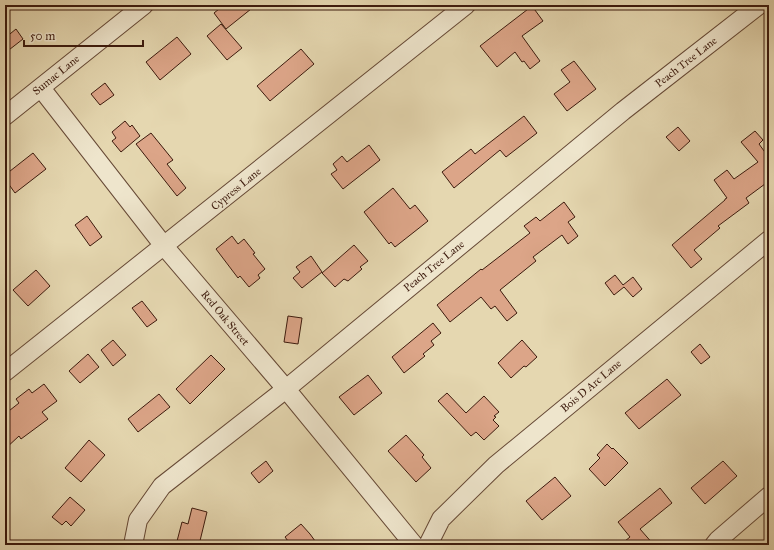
<svg xmlns="http://www.w3.org/2000/svg" width="774" height="550" font-family="'IM FELL Great Primer',serif">
<style>
.building{fill:#dca588;stroke:#3c1a0d}
.lines{fill:none;stroke-linecap:round;stroke-linejoin:round}
.street-casing{stroke:#664936;stroke-width:20}
.street{stroke:#eee5cc;stroke-width:18}
.labels{text-anchor:middle;dominant-baseline:central;stroke-width:3.5;stroke-linejoin:round;paint-order:stroke}
.street-label{font-size:11px;fill:#3c1a0d;stroke:#eee5cc}
</style>
<rect width="100%" height="100%" fill="#e5d7b0"/>
<filter id="stains"><feTurbulence type="fractalNoise" baseFrequency=".005" numOctaves="4"/><feColorMatrix values="0 0 0 0 .2 0 0 0 0 .09 0 0 0 0 .02 0 0 0 .5 -.17"/></filter>
<radialGradient id="worn" r=".72"><stop offset=".6" stop-color="#630" stop-opacity="0"/><stop offset="1" stop-color="#630" stop-opacity=".3"/></radialGradient>
<!-- building -->
<path class="building" d="M224 5H256L226 29 214 13Z
M532 6 543 21 522 36 540 61 530 69 524 61 522 62 515 52 497 67 480 46Z
M221 24 242 48 227 60 207 36Z
M16 29 23 39 5 53V38Z
M177 37 191 54 160 80 146 62Z
M301 49 314 64 270 101 257 86Z
M574 61 596 89 567 111 554 94 570 82 561 70Z
M105 83 114 95 100 105 91 94Z
M524 116 537 133 506 157 500 150 454 188 442 172 471 149 475 154Z
M125 121 130 127 132 125 140 136 121 152 112 141 116 138 112 132Z
M678 127 690 141 679 151 666 137Z
M755 131 763 140 759 144 767 155 769 153V181L746 198 749 203 718 226 720 228 694 250 702 259 691 268 672 245 725 200V199L727 198 714 180 727 170 734 179 758 162 741 142Z
M151 133 173 160 167 164 186 188 177 196 136 144Z
M369 145 380 160 343 189 331 174 337 170 333 164 342 156 347 162Z
M33 153 46 169 15 193 5 179V175Z
M393 188 410 209 415 205 428 221 395 247 391 242 389 244 364 212Z
M564 202 575 217 568 222 578 236 568 244 562 235 533 257 536 261 500 290 517 313 507 321 495 306 491 309 481 297 450 322 437 305 481 269 482 270 530 233 524 226 536 217 540 221Z
M87 216 102 237 90 246 75 225Z
M232 236 238 244 244 239 255 253 253 254 265 269 258 275 260 278 249 287 240 276 238 278 216 249Z
M354 245 368 261 360 267 362 269 348 281 344 279 335 287 322 273Z
M311 256 322 272 302 288 293 278 300 272 296 267Z
M36 270 50 286 28 306 13 290Z
M615 275 623 285 633 277 642 289 633 297 624 287 614 295 605 283Z
M142 301 157 320 147 327 132 308Z
M288 316 302 318 298 344 284 342Z
M433 323 441 333 431 341 434 345 423 354 425 356 404 373 392 357Z
M113 340 126 355 113 366 101 350Z
M522 340 537 357 526 367 524 366 511 378 498 363Z
M700 344 710 357 701 364 691 352Z
M88 354 99 367 80 383 69 371Z
M211 355 225 369 190 404 176 389Z
M368 375 382 393 354 415 339 397Z
M667 379 681 395 639 429 625 413Z
M44 384 57 401 42 412 48 419 21 439 19 436 5 449V414L19 403 16 399 29 389 32 393Z
M447 393 466 413 484 396 499 412 494 416 496 417 493 420 499 426 484 440 476 432 471 436 438 401Z
M159 394 170 407 138 432 128 419Z
M406 435 424 455 422 457 431 468 416 482 388 451Z
M89 440 105 455 81 482 65 468Z
M607 444 612 449 613 448 628 463 605 486 589 469 600 458 597 455Z
M266 461 273 471 259 483 251 473Z
M723 461 737 476 705 504 691 488Z
M555 477 571 496 542 520 526 501Z
M660 488 672 503 640 529 654 545H620L630 537 618 522Z
M70 497 85 510 71 526 66 521 62 525 52 517Z
M192 508 207 512 199 545H176L182 522 188 524Z
M301 524 310 534 318 545H291L285 537Z"/>
<g class="lines">
<defs>
<path id="street" d="M41 88 164 246 286 389 414 545
M5 116 144 5
M5 372 466 5
M133 545 138 520 162 486 286 389 623 111 759 5
M428 545 441 519 496 465 769 240
M714 545 718 540 769 496"/>
</defs>
<!-- street casing -->
<use href="#street" class="street-casing"/>
<!-- street -->
<use href="#street" class="street"/>
</g>
<g class="labels">
<!-- street labels -->
<g class="street-label">
<text transform="translate(686 62) rotate(-38)">Peach Tree Lane</text>
<text transform="translate(56 75) rotate(-39)">Sumac Lane</text>
<text transform="translate(236 189) rotate(-39)">Cypress Lane</text>
<text transform="translate(434 266) rotate(-39)">Peach Tree Lane</text>
<text transform="translate(225 318) rotate(50)">Red Oak Street</text>
<text transform="translate(591 386) rotate(-40)">Bois D Arc Lane</text>
</g>
</g>
<!-- margin -->
<rect width="774" height="550" fill="none" stroke="#e5d7b0" stroke-width="20"/>
<rect x="6" y="6" width="762" height="538" fill="none" stroke="#3c1a0d" stroke-width="2"/>
<rect x="10" y="10" width="754" height="530" fill="none" stroke="#3c1a0d"/>
<!-- scale -->
<path d="M24 40v6h119v-6" fill="none" stroke="#3c1a0d" stroke-width="2"/>
<text x="30" y="40" font-size="12" fill="#3c1a0d" stroke="#eee5cc" stroke-width="3" paint-order="stroke">50 m</text>
<rect width="100%" height="100%" filter="url(#stains)"/>
<rect width="100%" height="100%" fill="url(#worn)"/>
</svg>
